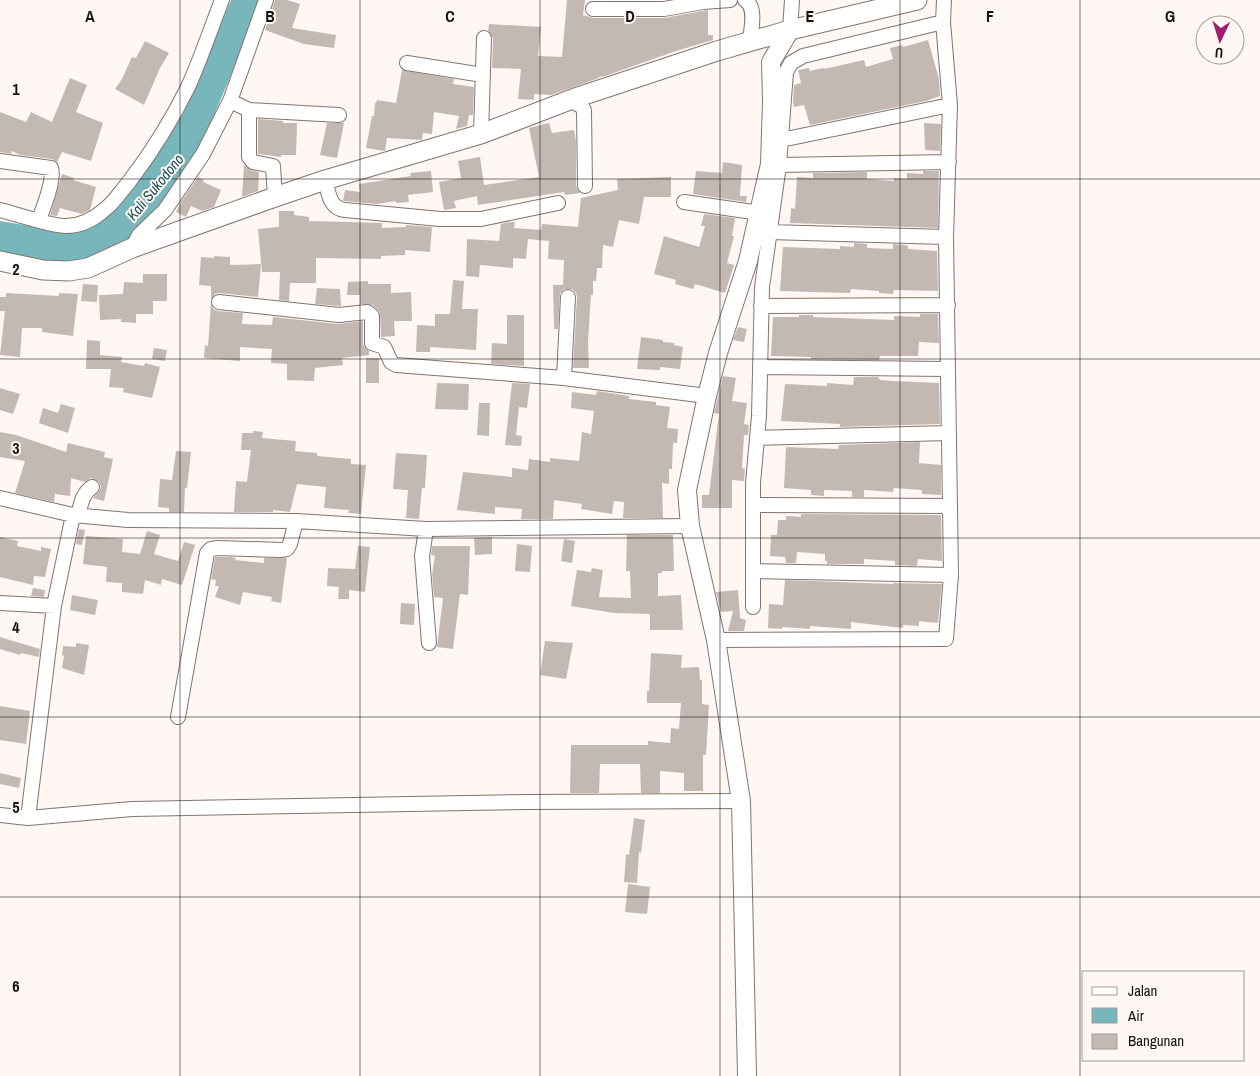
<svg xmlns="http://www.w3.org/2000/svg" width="1260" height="1076" font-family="'Archivo Narrow',sans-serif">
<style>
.water{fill:#77b6ba}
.building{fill:#c4b8b3}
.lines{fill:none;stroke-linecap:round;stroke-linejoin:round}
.minor-casing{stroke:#807570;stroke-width:16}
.tertiary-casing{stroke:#807570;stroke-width:20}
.secondary-casing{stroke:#807570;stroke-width:21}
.minor{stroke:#fff;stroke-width:14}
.tertiary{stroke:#fff;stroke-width:18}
.secondary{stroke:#fff;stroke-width:19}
.grid{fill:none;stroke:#151210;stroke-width:1;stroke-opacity:0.55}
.labels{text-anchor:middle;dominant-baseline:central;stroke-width:4;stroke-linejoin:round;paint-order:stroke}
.water-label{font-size:15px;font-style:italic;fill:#1b5256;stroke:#fef7f3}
.grid-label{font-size:16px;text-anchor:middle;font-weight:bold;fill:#151210;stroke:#fef7f3;stroke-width:4;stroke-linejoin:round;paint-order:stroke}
</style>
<rect width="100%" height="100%" fill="#fef7f3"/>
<!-- water -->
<path class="water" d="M231 0H260L245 41 210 125 191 161 164 205 134 239 79 264 0 257V221L66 232 104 219 183 114Z"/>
<!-- building -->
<path class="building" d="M275 0H287L300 4 292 28 336 35 334 48 304 44 265 30Z
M567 0H585L583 15 593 18H664L708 10V35H713V40L676 51 605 76 599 77V78L551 95 534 94V100L518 99 521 69 492 68 493 38 488 31 489 24 541 27 538 56 562 57Z
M928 40 939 79 940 96 926 101 810 125 804 105 794 107 793 102 794 85 801 83 798 70 809 68 810 71 823 68 824 69 864 60 866 67 893 59 890 48 902 45 903 47Z
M145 41 169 53 160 68 144 105 115 89 122 79 132 57 136 58Z
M402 70 454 79 453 84 474 87 473 115H469L467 126 456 129 459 116 434 112 432 134 423 133 422 140 387 138 385 151 366 148 372 116H374L375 103H376L377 100 396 103Z
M70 78 87 85 76 112 103 123 91 161 62 152 57 162 52 159 20 155 12 151 11 154 0 152V112L26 122 31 112 52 122Z
M258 119 283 121V123H297L296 155H281V157L258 154Z
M327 123H344L337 158 320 155Z
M549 123 552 133 574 130 576 141V186L580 193 565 195 564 192 478 205 477 196 454 201 456 208 444 210 439 182 461 178 458 161 480 157 484 185 539 177 529 128Z
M924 123 941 124 940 151 925 150Z
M723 162 742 165 740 196H747L746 202 693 194 696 171 722 173Z
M244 165 251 170 259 172 258 191 242 197Z
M431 171 433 192 408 195 409 202 396 203V201L377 204 343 201 345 190 360 192 359 184 411 176 410 173Z
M923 171H939L938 228 790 223 791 208 795 209 797 177 813 178V173L864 172H867V179L894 181V178L907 179V173L923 174Z
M62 174 74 178 73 180 96 187 90 210 82 214 60 208 57 216 50 215Z
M198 177 204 180 203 182 221 190 214 207 202 211 191 206 186 217 176 212 182 200Z
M671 177V197H644L639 224 619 220 613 247 603 245 602 268H597L596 281H593V295H591L588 342 589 368H573L577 297 576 293 572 289H564L560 293 558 329H554L553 285H563L564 260 548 259 549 241 528 239 526 259 513 258V268L480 265 479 277 466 276 467 239 499 241 501 224 510 222H515L514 228 541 230 542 224 578 227 581 198 618 190 617 179Z
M279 211H294V215L309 217V221L382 223V228L406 227V225L432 227 430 252 405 250V255L381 256V259L316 258V283H290L289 301 279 300 280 272H262L258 229 279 227Z
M704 214 735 218 732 236H734L727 263 734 265 725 293 695 284 693 289 675 284 676 280 654 274 664 236 699 247 705 226H701Z
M854 243 867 244V248L893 249V244L905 245 908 246V249L937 251 938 291 894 290 893 294 879 293V291L851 289 850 293 780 291 783 247 840 249V246L854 247Z
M214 256 230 257V265L261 264 258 297 219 293 215 294 211 300V286L199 285 201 257 214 258Z
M143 274H167V301H153V314H136V323L121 322V319L100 320 99 295 123 294 124 282 143 283Z
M453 280 464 281 462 309H478L476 350 430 347V352H416L417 325 435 326V314H450Z
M368 281V284H391V293L411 292 412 321H394L395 336 381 337 380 312 372 305 360 304V295H347L348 282Z
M83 284 98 285 97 302 81 301Z
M317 288 340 289 341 306 315 304Z
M6 293 59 296V293L78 294 73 336 42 332V328H22L20 357 0 355 5 311H0V297H6Z
M211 303 213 309 218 311 243 313 242 324 272 325 273 317 338 324 363 321V344L365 348 369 351V355L342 358 343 365 315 368 314 381 287 380V364L271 363 272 349 240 347V361L204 358 205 345 208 346Z
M920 314H938L939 343 919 342 918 356H880L879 360 811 359V357L771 356 773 317H799V315H813V317L894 320V316L920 317Z
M507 315H524V366L491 364 492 343 507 344Z
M738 327 747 329 744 342 733 340Z
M641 337 663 340V342L674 343V345L683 347 680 369 660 367V370L637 369Z
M87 340 100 341V355L122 357 121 362 144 366 145 363 160 367 152 398 123 392 124 388 109 387 111 369H86Z
M154 348 167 350 165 361 152 359Z
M366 358H379V383H366Z
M723 376 736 378 732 401 747 403 744 424 749 425 748 435H744L742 468 745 469 744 481 732 480V508H702V495H709L719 414 714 413Z
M854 377H878L880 380 893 381 939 383 940 424 840 427V424L781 421 785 384 827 386V383L853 385Z
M437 383 469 384 468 410 435 409Z
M512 383 530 384 527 408 519 407 516 435 522 436 521 446 505 445Z
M0 388 20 394 13 414 0 410Z
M597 391 629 396V399L656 402V405L670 407 667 428 678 429 677 443H673L672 469H669V484L662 483 663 518H623L624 502 614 501 612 514 581 509 582 504 554 500 553 519H521L522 509 495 507V514L457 510 463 472 512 477V468L528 470 529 459 550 462V458L579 461 582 432 591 434 594 411 571 408 572 392 596 395Z
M479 403H490L489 436 477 435Z
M61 404 75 408 68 433 39 423 43 408 58 413Z
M253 431 263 432 262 438 296 441 295 451 317 453V456L351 459V464L366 465 361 514 348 513 349 510 324 508 326 487 297 484 290 512 273 510V512H234L236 481 247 482 251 450H241L242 433H253Z
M0 432 16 435 66 452 68 443 105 452 104 457 113 459 104 501 93 498 100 490 101 486 98 481 91 478 85 482 71 478 70 496 55 494 54 502 15 493 25 461 0 457Z
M920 442 919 463 941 465V495L922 494V490L894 488 893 492 864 490V497H852V491L824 490V496L811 495V490L784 488 786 447 838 449 839 445Z
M176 451 191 452 187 488H185L184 512H169V508L158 507 160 479 172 480Z
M396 453 427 455 425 488H422L419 519 406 518 408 490 393 489Z
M801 514 941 515 942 561 918 559 917 566 895 565V561L864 559V564H827V561H825V554L797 552 796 563H786L785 557 770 556 771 535H777L778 520H786V516L801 517Z
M79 529 85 530 82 545 76 544Z
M147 531 160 535 154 554 178 561 184 542 195 545 182 585 162 579 161 585 145 580 143 594 122 592V583L106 582 107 567 83 564 86 536 123 539 122 552 140 554Z
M627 535H673L674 571H662V573H658V596L681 595 683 630H650V614L614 613 571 606 577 570 591 572 592 568 603 570 599 597 631 598 630 571H626Z
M0 537 18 541 17 546 41 551V547L51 549 45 577 34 576 33 585 0 577Z
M492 537V554L475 555 474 538Z
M564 539 575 541 572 563 561 561Z
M517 544 532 546 530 572 515 571Z
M358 546 370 547 365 592 349 590V599H338L339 587 327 586 328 568 355 569Z
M432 546H470L468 595 460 594 453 649 437 647 443 598 434 597 432 574 435 556 431 555Z
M215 557H231L236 558 235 560 264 563V558H287L281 603 271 601 272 597 243 592 240 605 215 597 219 586H215L216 580 211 579Z
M785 580 893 584V583L942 584 938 623 919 621V626L903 625V628L851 622V629L810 626V629L782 627V629L768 628 769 604 783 605Z
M33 588 45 590 44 597 31 596Z
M738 590 740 618 746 620 744 631H728L733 611 721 612 716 592Z
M72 595 98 600 95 615 70 610Z
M401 603 415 604 414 625 400 624Z
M0 637 40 649 39 657 21 653 20 655 0 649Z
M545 641 573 643 566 679 540 675Z
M76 643 89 645 84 675 62 668 64 656 62 655 63 646 76 647Z
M651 653 682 655 681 668 699 667 700 680H702V704L709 705 706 755H703V791H684V773L660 771V793H641L640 764H600L599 793H570L571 745H648V741L670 743 671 728 679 729 681 703H647V691H649Z
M0 706 30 711 26 744 0 740Z
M0 773 21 778 19 788 0 784Z
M634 818 645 820 641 853 639 852 637 883 624 882 626 854 629 855Z
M628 884 650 887 647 914 625 912Z"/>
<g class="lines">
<defs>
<path id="minor" d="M745 0C757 7 751 29 750 41
M593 9H664L703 2 730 0
M790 30 792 0
M407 63 483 75
M575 98 577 104 581 106 584 110 585 186
M230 101 249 110V157L253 162 273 166 275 197
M249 110 339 115
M481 134 484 38
M781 140 950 105
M0 161 51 168C55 180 43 208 39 220
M779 165 949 162
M325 180C329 193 329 208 345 210L440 219H481L558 203
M684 202 760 213
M0 210C17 214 50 226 66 226 80 226 94 219 104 210 114 203 121 191 129 182 151 153 173 118 189 85 201 58 211 28 222 0
M769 232 946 237
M132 248 139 235 165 210 203 154 230 101 266 0
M219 302 339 315 367 312 372 316V343L384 347 391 362 396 365 564 378 707 396
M761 306 948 305
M760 367 947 369
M564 378 568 297
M757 438 949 433
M0 498 73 515 128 520 296 521 426 529 690 526
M753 505 950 506
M78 516C81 504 82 494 92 487
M426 529 422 556 429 643
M753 571 951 575
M0 603 54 606
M753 607V483L759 416 762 287 779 165 786 72 791 63 803 56 943 22
M716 640 946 639 951 575 946 237 950 105 943 22 944 0
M178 717 207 553 211 549 218 548 282 550 287 549 290 544 296 521
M0 815 28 818 132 809 527 802 741 801
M28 818 54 606 73 515"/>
<path id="tertiary" d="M747 1076 741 801 716 640 690 526 687 490 707 396 718 353 748 261 770 164 772 101 771 62 790 30"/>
<path id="secondary" d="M0 261 43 270 69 271 88 268 132 248 275 197 325 180 481 134 575 98 717 51 790 30 917 0"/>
</defs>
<!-- minor casing -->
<use href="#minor" class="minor-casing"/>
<!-- tertiary casing -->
<use href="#tertiary" class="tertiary-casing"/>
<!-- secondary casing -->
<use href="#secondary" class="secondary-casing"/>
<!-- minor -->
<use href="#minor" class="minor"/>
<!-- tertiary -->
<use href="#tertiary" class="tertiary"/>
<!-- secondary -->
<use href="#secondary" class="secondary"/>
</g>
<!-- grid -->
<path class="grid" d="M180 0V1076M360 0V1076M540 0V1076M720 0V1076M900 0V1076M1080 0V1076M0 179H1260M0 359H1260M0 538H1260M0 717H1260M0 897H1260"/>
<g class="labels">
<!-- water labels -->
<g class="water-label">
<text transform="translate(155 187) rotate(-51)">Kali Sukodono</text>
</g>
</g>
<g class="grid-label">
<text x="90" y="22">A</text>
<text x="270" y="22">B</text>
<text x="450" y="22">C</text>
<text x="630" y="22">D</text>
<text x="810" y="22">E</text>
<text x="990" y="22">F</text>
<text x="1170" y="22">G</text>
<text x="16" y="95">1</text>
<text x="16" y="275">2</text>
<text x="16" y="454">3</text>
<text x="16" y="633">4</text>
<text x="16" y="813">5</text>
<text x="16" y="992">6</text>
</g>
<!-- legend -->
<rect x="1082" y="971" width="162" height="90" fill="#fef7f3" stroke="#a19b98"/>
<rect x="1092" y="987" width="25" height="8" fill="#ffffff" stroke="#a19b98"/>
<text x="1128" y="996" font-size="15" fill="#151210">Jalan</text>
<rect x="1092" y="1008" width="25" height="15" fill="#77b6ba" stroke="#a19b98"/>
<text x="1128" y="1021" font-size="15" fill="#151210">Air</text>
<rect x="1092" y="1034" width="25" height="15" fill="#c4b8b3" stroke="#a19b98"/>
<text x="1128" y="1046" font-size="15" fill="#151210">Bangunan</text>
<!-- north arrow -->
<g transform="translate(1220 40) rotate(184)"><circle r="24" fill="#fef7f3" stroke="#a19b98"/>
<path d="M0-4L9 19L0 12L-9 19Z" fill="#a01e70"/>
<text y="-8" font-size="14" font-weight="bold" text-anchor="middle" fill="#151210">U</text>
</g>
</svg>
